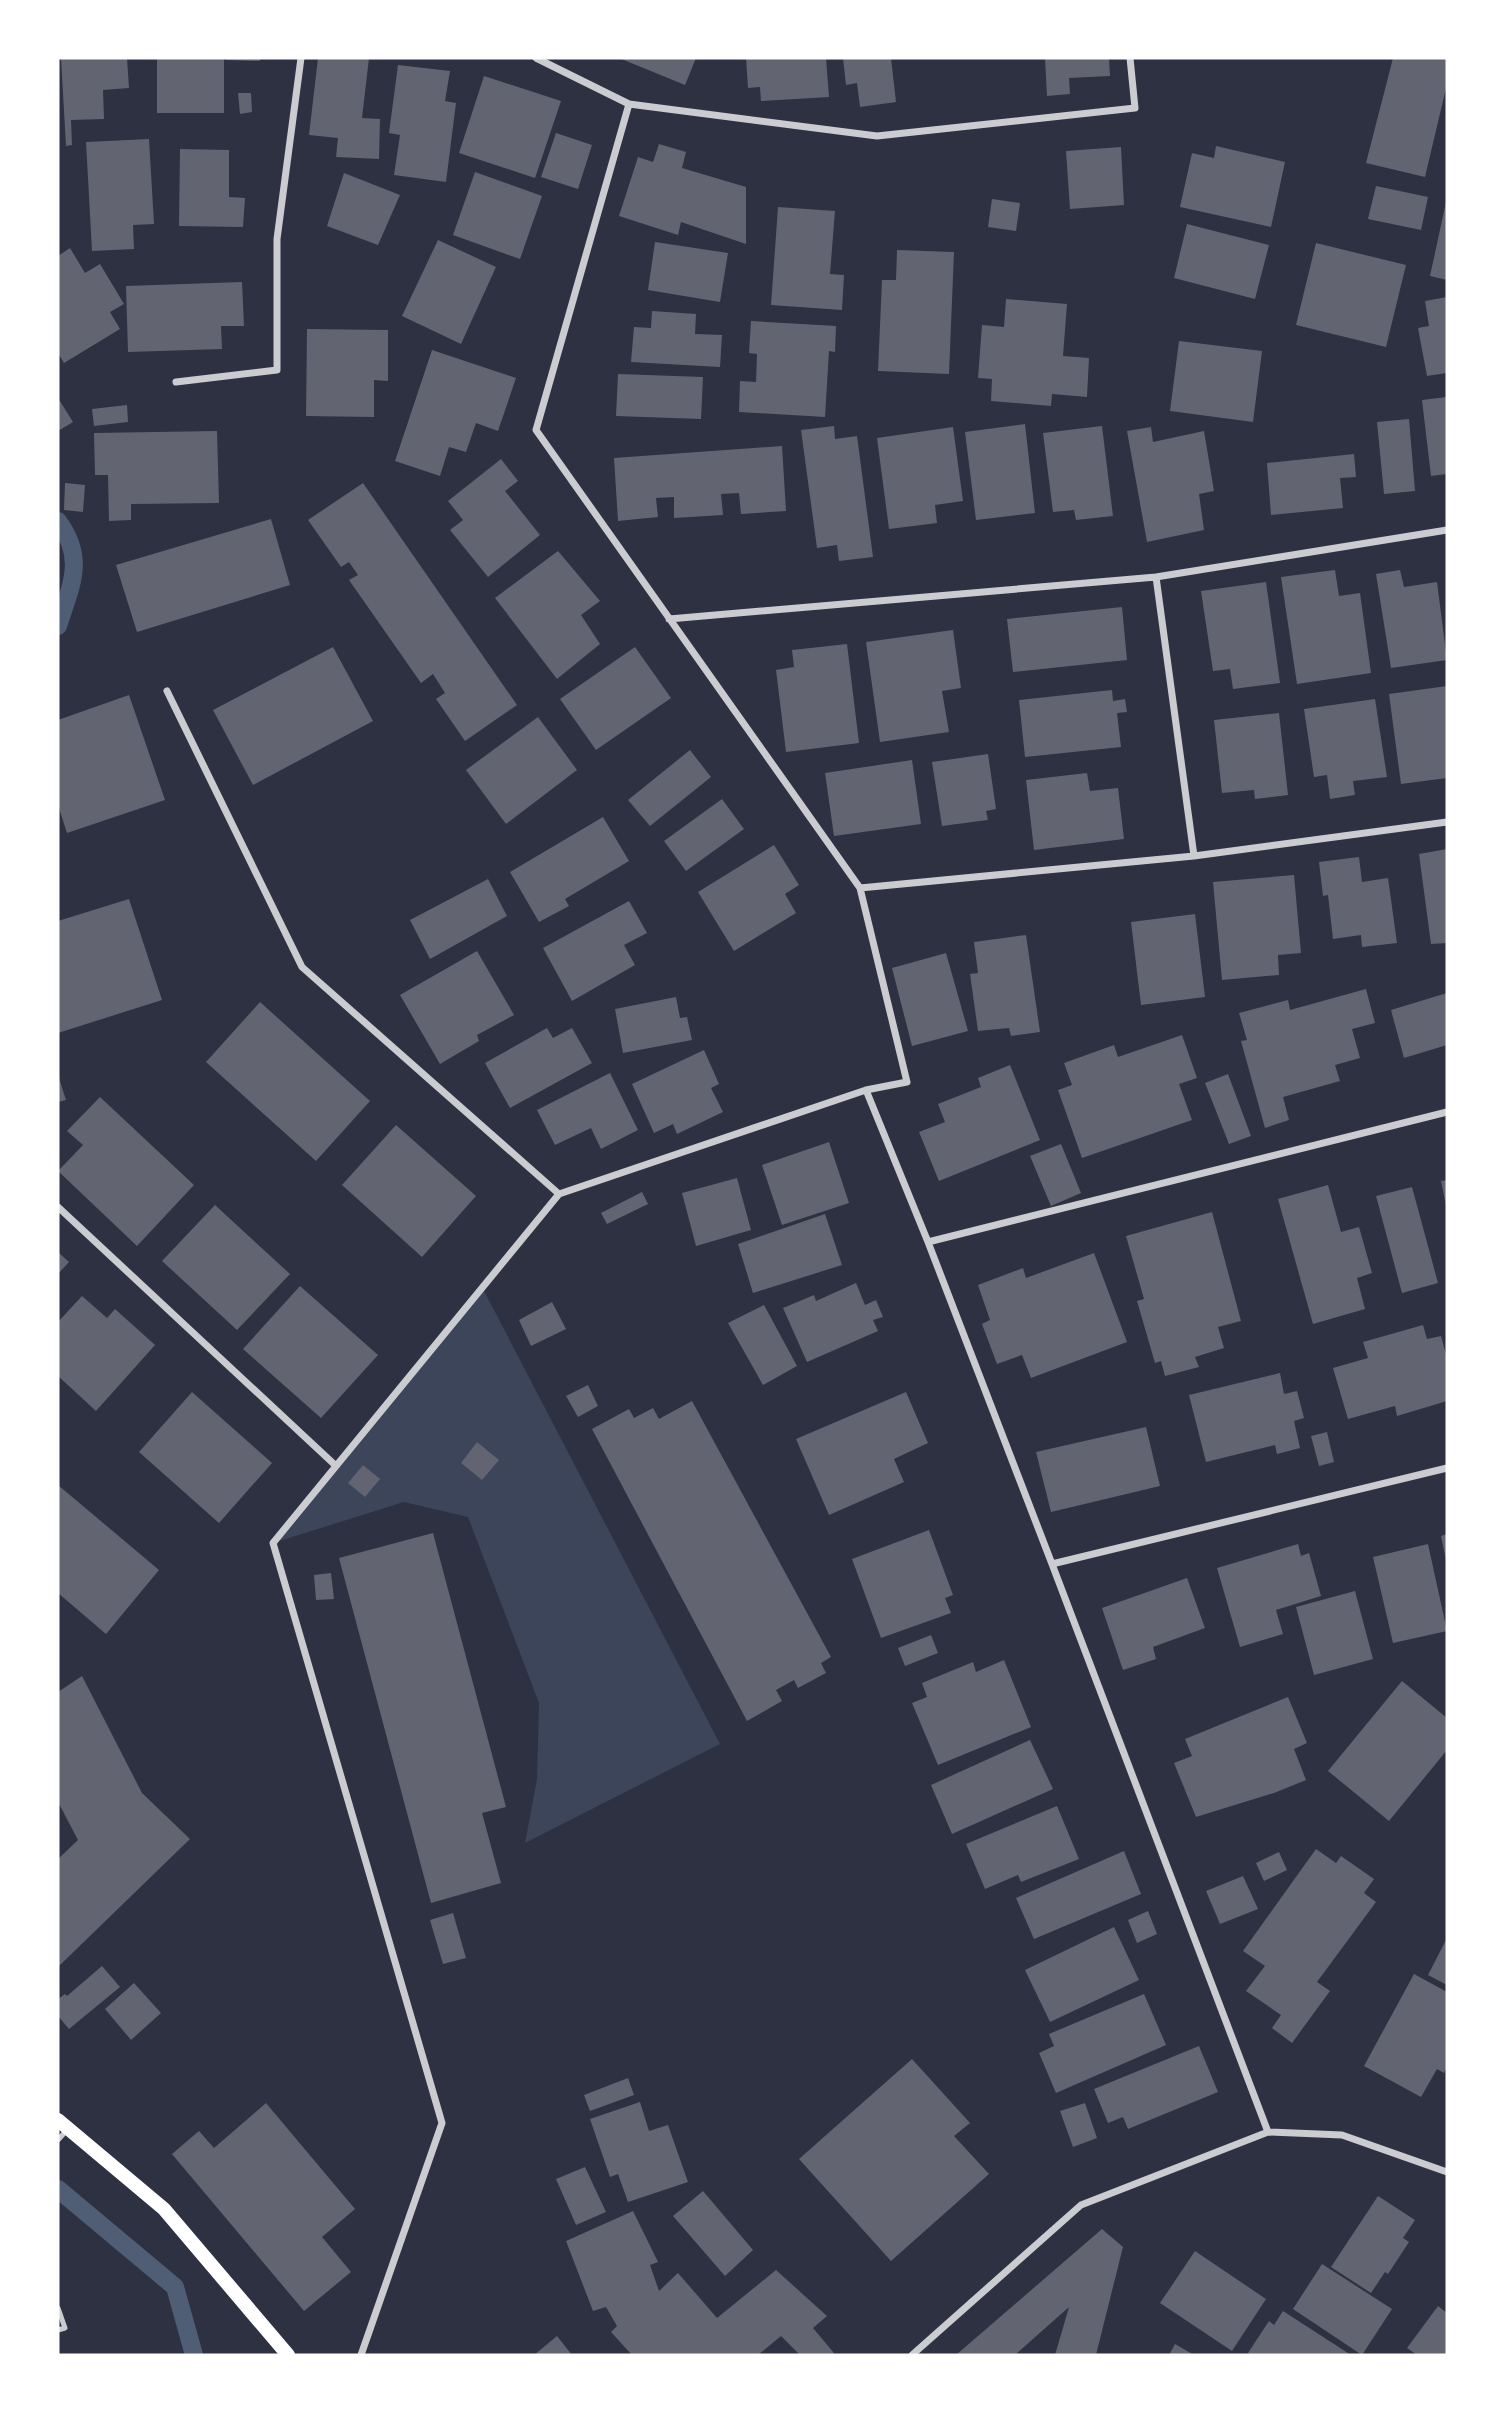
<svg xmlns="http://www.w3.org/2000/svg" width="1505" height="2413" font-family="Mulish,sans-serif">
<style>
.green{fill:#3c4559}
.lines{fill:none;stroke-linecap:round;stroke-linejoin:round}
.stream{stroke:#4f5d75;stroke-width:18}
.building{fill:#626471}
.service{stroke:#caccd0;stroke-width:5}
.minor{stroke:#caccd0;stroke-width:7}
.secondary{stroke:#fff;stroke-width:14}
</style>
<rect width="100%" height="100%" fill="#2d3142"/>
<!-- green -->
<path class="green" d="M482 1287 720 1744 525 1843 537 1779 539 1703 468 1517 404 1502 273 1543Z"/>
<g class="lines">
<!-- stream -->
<path class="stream" d="M58 521C86 559 71 585 58 626
M58 2189 175 2287 194 2355"/>
</g>
<!-- building -->
<path class="building" d="M61 58H127L129 88 103 90 104 119 71 120 72 145 66 146Z
M157 58H224V113H157Z
M226 58H260V61L226 60Z
M318 58H369L362 118 380 119 379 159 336 157 338 138 309 135Z
M619 58H696L685 85Z
M746 58H826L829 97 761 101 760 87 748 88Z
M843 58H891L896 102 860 107 857 83 846 85Z
M1045 58H1109L1110 76 1069 78 1070 94 1047 96Z
M1393 58H1447V84L1425 177 1366 163Z
M398 65 450 71 445 101 456 103 446 182 394 175 400 135 389 133Z
M484 76 561 101 535 178 459 153Z
M238 93H251L252 112 240 114Z
M556 133 592 145 578 189 541 177Z
M149 139 154 224 133 225 134 249 92 251 86 142Z
M659 144 686 152 682 168 746 187V244L681 222 678 235 619 216 638 157 653 162Z
M1216 146 1285 162 1271 227 1180 207 1192 153 1214 158Z
M1121 147 1124 205 1070 209 1066 151Z
M180 149 229 150V197L245 198 243 227 179 226Z
M475 172 542 196 520 259 453 235Z
M344 173 400 195 378 245 327 226Z
M1376 186 1428 197 1421 230 1368 219Z
M992 199 1020 203 1016 231 988 227Z
M1446 202H1447V280L1430 276Z
M778 207 835 211 830 274 844 275 842 310 771 305Z
M1187 224 1269 245 1255 299 1174 278Z
M438 240 496 267 461 344 402 316Z
M655 242 728 253 720 302 648 290Z
M1316 243 1406 265 1386 347 1296 325Z
M70 248 85 273 100 264 124 304 110 312 120 329 64 363 58 353V256Z
M897 250 954 252 949 374 878 371 882 280H896Z
M242 282 244 326H221L222 349 128 352 126 286Z
M1447 297V373L1427 376 1418 328 1429 326 1425 301Z
M1006 299 1067 304 1063 356 1089 358 1087 397 1052 394 1051 406 991 401 992 379 978 378 982 325 1004 327Z
M652 311 696 314 695 334 722 335 720 367 631 362 634 327 651 328Z
M751 321 836 326 835 352 829 351 825 417 739 412 740 381 756 382 757 354 749 353Z
M307 329 388 330V381L374 380V417L306 416Z
M1179 341 1262 351 1253 422 1170 411Z
M432 350 516 378 498 431 476 423 466 452 449 447 440 476 395 461Z
M618 374 703 377 701 419 616 416Z
M1447 397V474L1431 476 1422 400Z
M58 398 73 422 58 431Z
M127 405 128 422 94 426 92 409Z
M1409 419 1415 491 1384 494 1377 422Z
M1025 424 1035 513 976 520 965 432Z
M834 426 835 439 857 436 873 557 839 561 837 545 817 548 801 430Z
M1102 426 1113 516 1076 520 1074 510 1053 512 1043 433Z
M953 427 963 501 935 505 937 523 889 529 877 438Z
M1151 427 1153 442 1204 431 1214 491 1199 494 1204 530 1147 542 1127 431Z
M217 431 219 503 131 504V520L109 521 108 475H95L94 433Z
M782 446 786 511 741 514 739 493 721 494 723 515 674 518V497L656 498 658 517 618 521 614 458Z
M1354 454 1356 477 1340 478 1343 508 1271 515 1267 463Z
M501 459 518 481 505 491 540 535 488 577 450 530 463 520 448 501Z
M65 483 85 485 83 512 64 510Z
M363 483 517 705 465 741 436 699 445 693 433 674 421 683 349 580 358 575 349 562 341 567 308 520Z
M271 519 290 585 137 632 116 565Z
M558 551 600 601 581 615 600 644 557 679 495 598Z
M1335 570 1339 596 1360 593 1371 673 1297 684 1281 577Z
M1400 570 1404 587 1437 582 1447 660 1391 668 1376 574Z
M1266 582 1280 683 1233 689 1230 669 1213 671 1201 591Z
M1122 607 1127 660 1013 672 1007 619Z
M953 630 961 688 942 691 949 732 880 742 866 642Z
M847 644 859 743 786 752 776 670 794 667 792 650Z
M333 647 373 721 253 785 213 710Z
M635 647 671 698 596 750 560 699Z
M1447 686V778L1401 784 1389 694Z
M1112 690 1113 701 1125 699 1127 712 1117 713 1121 747 1025 757 1019 700Z
M129 695 165 800 67 833 58 805V720Z
M1375 699 1387 777 1353 781 1355 795 1330 799 1327 775 1314 777 1304 709Z
M1279 713 1288 795 1255 799 1254 790 1222 793 1214 720Z
M538 717 577 770 506 824 466 770Z
M690 750 711 777 650 826 628 800Z
M988 754 996 809 986 811 988 820 942 826 932 762Z
M912 760 921 824 834 836 825 773Z
M1087 773 1090 791 1118 788 1124 839 1034 850 1026 780Z
M722 799 744 829 686 871 664 841Z
M603 817 629 861 565 899 569 906 539 922 510 872Z
M774 845 799 885 785 894 796 913 734 951 698 892Z
M1447 849V943L1431 944 1419 854Z
M1359 857 1362 882 1388 878 1397 943 1362 947 1361 935 1333 939 1328 895 1323 896 1319 862Z
M1294 875 1301 953 1278 955 1279 975 1222 980 1213 882Z
M488 879 507 916 430 959 410 920Z
M129 899 162 1000 58 1033V921Z
M629 901 647 933 624 945 635 965 572 1001 543 948Z
M1195 914 1205 997 1141 1005 1131 922Z
M1026 935 1040 1032 1011 1036 1009 1028 978 1031 970 974 978 973 974 942Z
M477 951 514 1015 477 1035 479 1041 440 1064 400 995Z
M946 953 968 1031 912 1046 892 968Z
M1366 989 1375 1023 1352 1029 1360 1058 1335 1065 1340 1081 1283 1097 1289 1120 1265 1128 1241 1041 1247 1040 1239 1013 1288 1000 1290 1010Z
M1447 993V1045L1404 1058 1391 1010Z
M676 997 680 1018 687 1017 692 1040 623 1053 615 1009Z
M260 1002 370 1101 316 1161 206 1062Z
M547 1028 553 1038 572 1028 592 1063 510 1108 485 1063Z
M1182 1035 1197 1078 1179 1084 1192 1120 1082 1158 1058 1090 1072 1085 1064 1063 1114 1045 1118 1057Z
M704 1050 719 1084 711 1088 723 1112 677 1134 673 1124 654 1133 632 1084Z
M1010 1065 1040 1140 939 1181 919 1132 945 1122 938 1104 981 1087 978 1078Z
M610 1073 638 1130 601 1149 591 1128 555 1145 537 1110Z
M1228 1074 1251 1136 1229 1144 1205 1083Z
M58 1075 66 1100 58 1102Z
M100 1097 194 1185 137 1246 58 1171 83 1145 67 1131Z
M396 1125 476 1196 422 1257 342 1185Z
M829 1142 849 1203 782 1225 762 1165Z
M1061 1144 1081 1193 1051 1206 1030 1156Z
M737 1178 751 1230 696 1246 682 1193Z
M1447 1180V1205H1446L1441 1181Z
M1328 1185 1341 1232 1359 1227 1372 1273 1357 1278 1365 1309 1313 1324 1278 1199Z
M1412 1187 1438 1283 1402 1293 1376 1196Z
M642 1192 648 1204 607 1224 601 1213Z
M215 1205 290 1274 237 1330 162 1261Z
M1212 1212 1241 1321 1218 1327 1224 1348 1195 1357 1199 1367 1165 1376 1161 1361 1155 1363 1137 1301 1144 1299 1126 1236Z
M825 1214 842 1265 753 1293 738 1244Z
M58 1252 69 1262 58 1274Z
M1094 1253 1127 1342 1031 1378 1022 1355 997 1364 982 1324 990 1320 978 1285 1023 1268 1026 1278Z
M856 1283 865 1305 876 1300 883 1317 873 1320 878 1331 807 1362 783 1308 814 1295 816 1301Z
M300 1286 378 1355 321 1418 243 1349Z
M82 1296 107 1318 115 1309 155 1345 96 1411 58 1376V1322Z
M552 1302 566 1329 531 1346 519 1320Z
M764 1305 797 1366 763 1385 728 1323Z
M1423 1325 1427 1339 1441 1336 1447 1358V1401L1397 1416 1395 1406 1348 1419 1333 1368 1368 1358 1363 1342Z
M1280 1373 1284 1394 1297 1391 1304 1418 1294 1421 1300 1448 1277 1454 1275 1445 1206 1462 1189 1395Z
M588 1385 598 1406 578 1417 566 1396Z
M192 1392 272 1463 219 1523 139 1452Z
M906 1392 928 1443 894 1459 904 1482 829 1515 796 1439Z
M692 1401 831 1657 821 1663 826 1673 798 1688 794 1680 776 1690 782 1701 747 1721 592 1429 629 1409 634 1418 653 1408 659 1419Z
M1146 1427 1160 1486 1051 1512 1036 1452Z
M1327 1432 1334 1462 1319 1466 1311 1436Z
M477 1442 499 1460 482 1480 461 1463Z
M363 1465 380 1479 365 1497 348 1483Z
M58 1485 159 1570 106 1634 58 1593Z
M929 1530 953 1595 945 1598 951 1613 881 1638 852 1559Z
M433 1533 506 1807 482 1813 501 1883 431 1903 339 1558Z
M1447 1534V1560H1446L1441 1536Z
M1298 1544 1301 1556 1309 1553 1321 1596 1276 1610 1283 1634 1240 1647 1217 1568Z
M1428 1544 1447 1631 1393 1643 1373 1557Z
M331 1573 334 1599 316 1600 314 1575Z
M1187 1578 1205 1628 1153 1647 1156 1659 1123 1670 1102 1608Z
M1355 1591 1373 1659 1314 1675 1296 1607Z
M931 1635 938 1653 905 1666 898 1648Z
M1004 1660 1031 1727 938 1765 912 1703 927 1697 922 1683 973 1662 976 1672Z
M82 1676 142 1793 190 1839 58 1967V1859L78 1840 58 1802V1692Z
M1402 1681 1447 1718V1750L1389 1821 1328 1771Z
M1288 1697 1307 1743 1294 1749 1306 1780 1274 1793 1196 1817 1174 1763 1192 1756 1185 1739Z
M1030 1740 1053 1789 952 1834 931 1785Z
M1057 1806 1079 1859 1021 1882 1018 1875 985 1889 966 1844Z
M1316 1849 1336 1863 1341 1856 1374 1879 1364 1893 1376 1902 1317 1982 1330 1991 1292 2043 1272 2028 1281 2015 1246 1991 1265 1966 1243 1951Z
M1124 1851 1141 1894 1034 1939 1016 1898Z
M1279 1852 1287 1870 1264 1881 1256 1863Z
M1243 1876 1258 1909 1220 1924 1206 1891Z
M1148 1911 1157 1934 1137 1943 1128 1920Z
M453 1913 466 1958 443 1964 430 1920Z
M1114 1927 1139 1980 1050 2022 1025 1970Z
M1447 1938V1985L1428 1975Z
M102 1966 120 1987 69 2029 58 2016V1999L65 1994 67 1996Z
M1414 1974 1447 1992V2067L1444 2073 1437 2069 1421 2097 1364 2066Z
M134 1983 161 2013 131 2040 105 2009Z
M1144 1994 1166 2045 1056 2093 1039 2053 1054 2046 1049 2034Z
M1199 2046 1218 2092 1128 2129 1123 2117 1108 2123 1094 2089Z
M912 2059 970 2123 954 2136 989 2174 891 2261 799 2159Z
M628 2078 634 2095 590 2111 584 2095Z
M640 2102 649 2131 668 2125 688 2182 628 2202 618 2174 610 2177 590 2119Z
M266 2103 355 2209 322 2237 351 2272 304 2311 172 2154 199 2131 214 2148Z
M1085 2103 1097 2138 1073 2147 1060 2111Z
M585 2167 606 2212 576 2225 556 2179Z
M703 2191 753 2250 725 2276 673 2216Z
M1378 2196 1415 2220 1403 2238 1409 2242 1388 2274 1385 2272 1371 2293 1331 2267Z
M633 2211 658 2262 650 2265 659 2291 678 2273 717 2318 776 2270 827 2316 813 2328 834 2353 831 2355H800L781 2336 758 2355H632L611 2332 617 2326 606 2307 593 2311 566 2241Z
M1102 2229 1123 2247 1096 2355H1055L1069 2307 1015 2355H956Z
M1195 2251 1266 2299 1232 2351 1160 2303Z
M1322 2264 1392 2309 1362 2355 1293 2309Z
M1438 2306 1447 2313V2355H1417L1407 2348Z
M1283 2311 1351 2355H1252L1248 2353 1269 2321 1274 2325Z
M557 2336 572 2355H534Z
M1175 2344 1194 2355H1169Z"/>
<g class="lines">
<!-- service -->
<path class="service" d="M58 2140 66 2131
M58 2308 65 2328 58 2330"/>
<!-- minor -->
<path class="minor" d="M536 58 629 104 536 430 860 888 907 1082 866 1090
M629 104 877 136 1135 108 1130 58
M176 382 277 370V239L301 58
M1156 577 1194 856
M669 619 1156 577 1447 530
M167 691 302 967 559 1194 866 1090 928 1242 1052 1564 1447 1468
M860 888 1194 856 1447 822
M58 1207 335 1465
M928 1242 1447 1112
M1052 1564 1268 2132
M361 2355 442 2123 273 1543 559 1194
M912 2355 1081 2205 1268 2132 1342 2135 1447 2172"/>
<!-- secondary -->
<path class="secondary" d="M58 2120 164 2209 288 2355"/>
</g>
<!-- border -->
<rect width="1505" height="2413" fill="none" stroke="#ffffff" stroke-width="119"/>
</svg>
